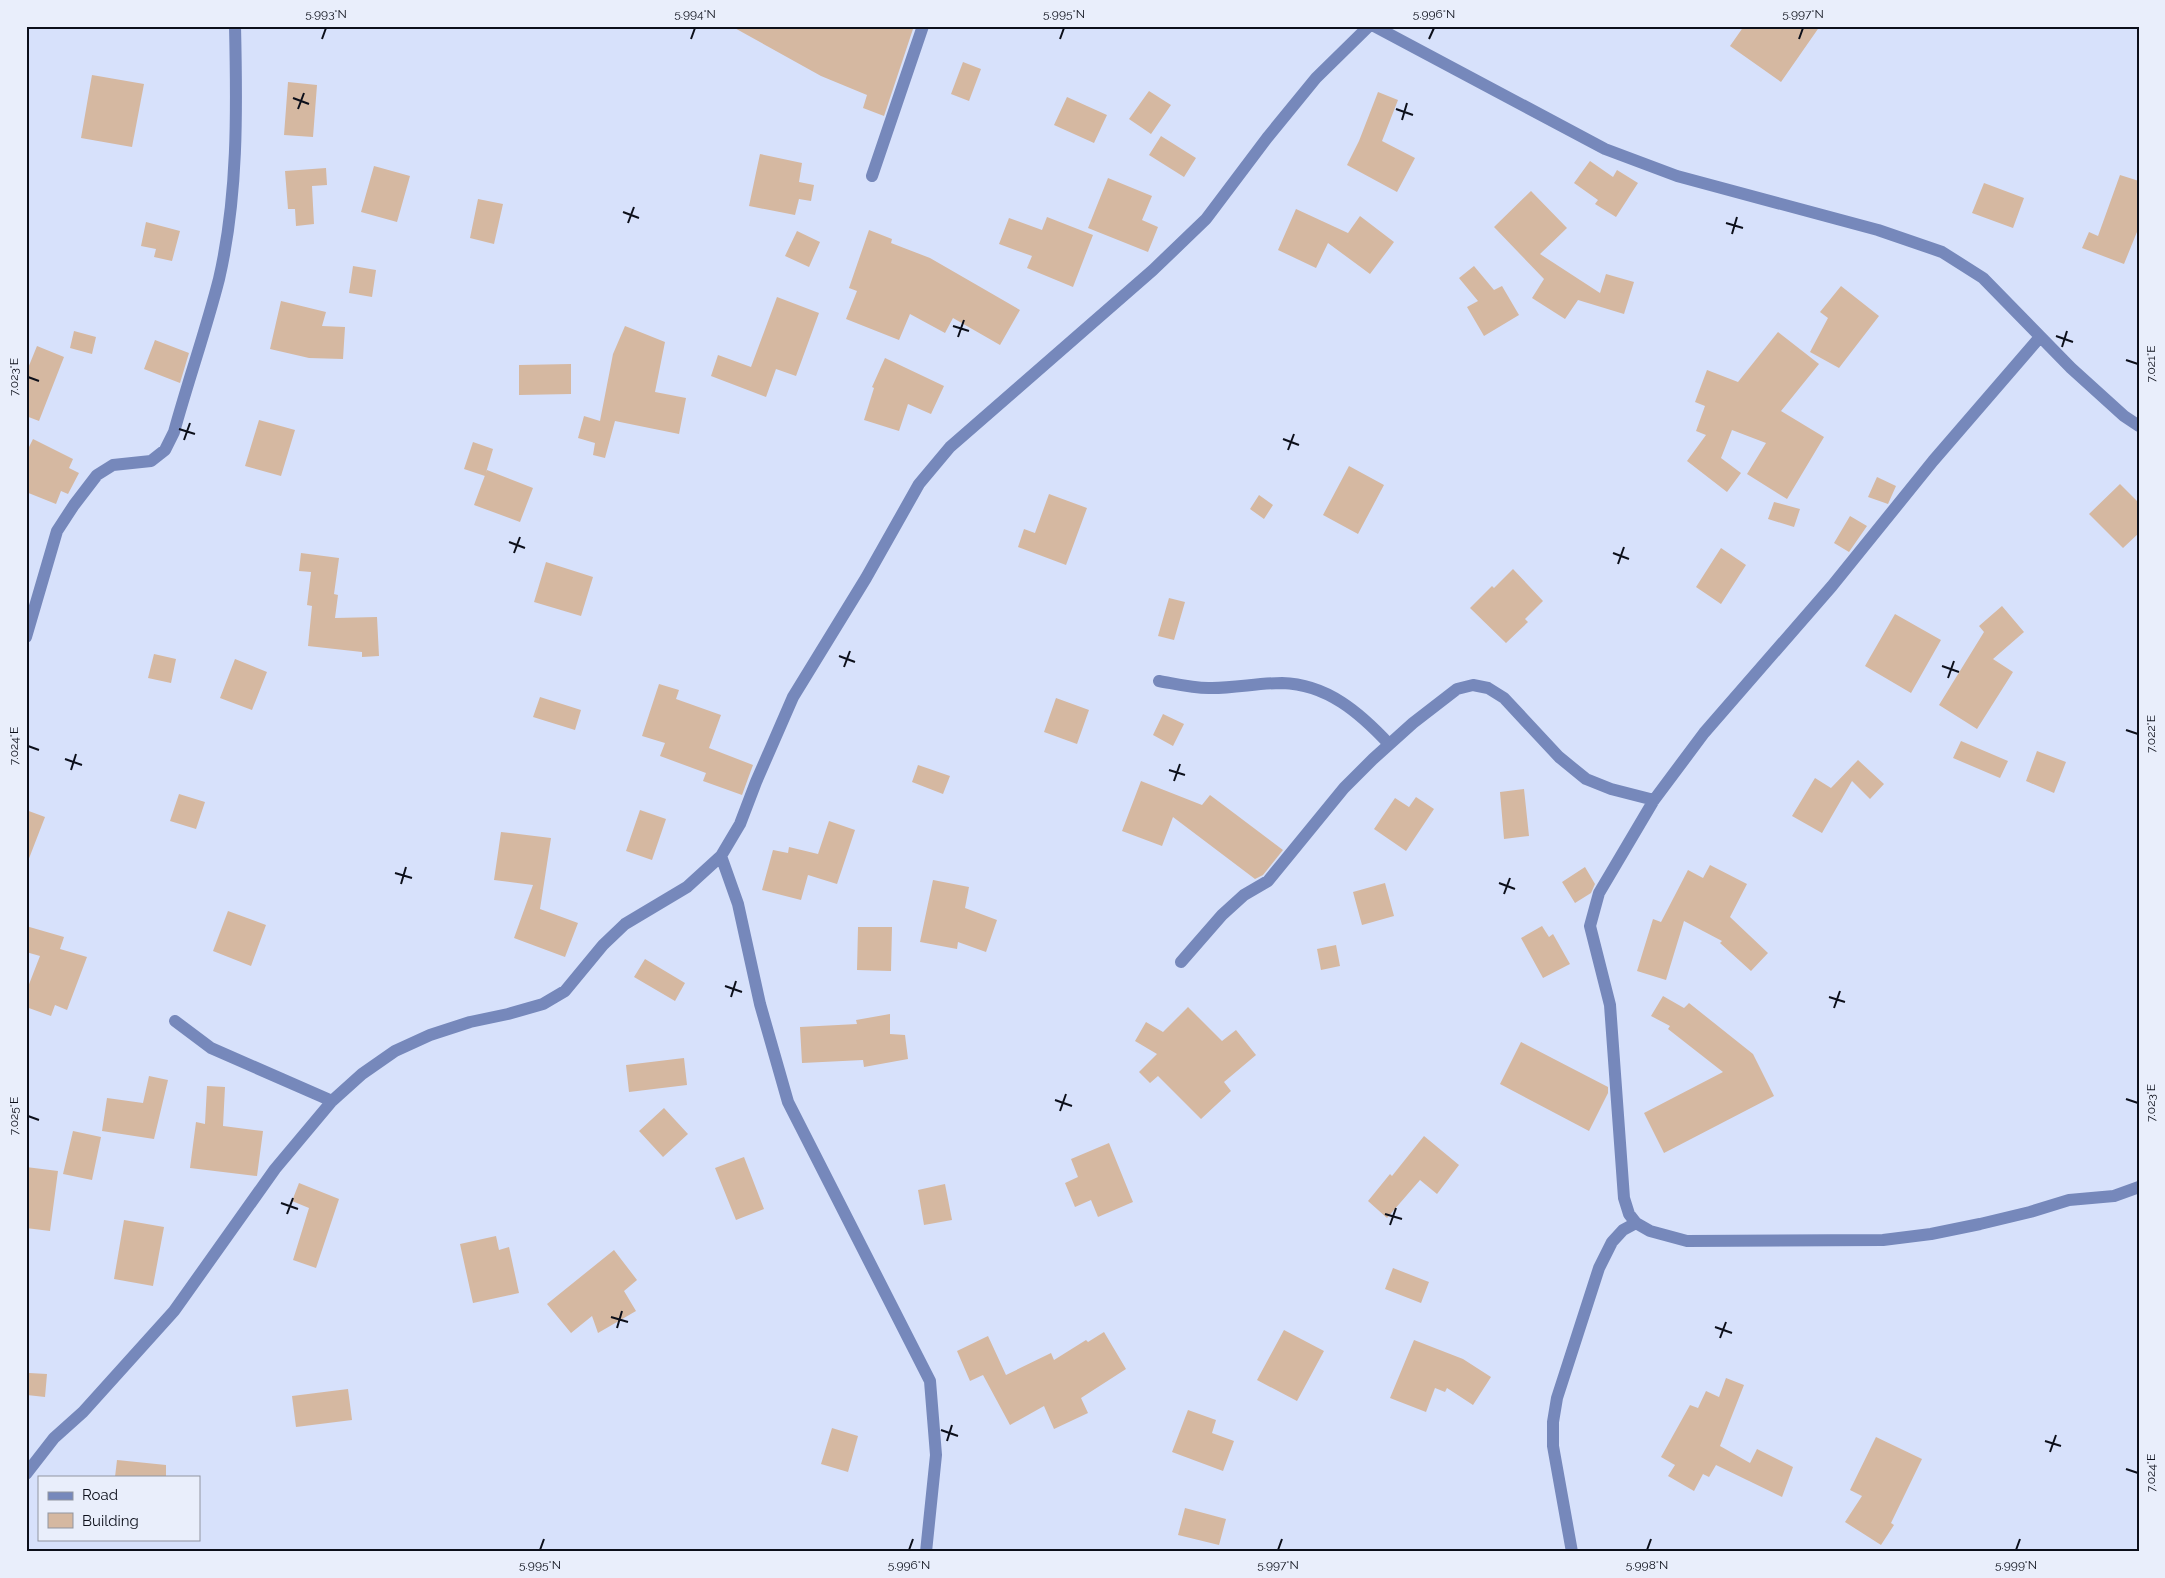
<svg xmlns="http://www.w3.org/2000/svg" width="2165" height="1578" font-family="Raleway,sans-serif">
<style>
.building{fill:#d5b8a1}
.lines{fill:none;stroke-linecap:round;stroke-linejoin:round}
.minor{stroke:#7688bb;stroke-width:12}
.ticks{fill:none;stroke:#0c0f1a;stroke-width:2}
.neatline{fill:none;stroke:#0c0f1a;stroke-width:2}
.ticks-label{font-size:12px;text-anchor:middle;fill:#0c0f1a}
</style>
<rect width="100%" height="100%" fill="#d7e1fb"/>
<!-- building -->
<path class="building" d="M731 26H914L884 116 863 108 867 95 821 76Z
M1744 26H1820L1781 82 1730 46Z
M963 62 981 69 969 101 951 94Z
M92 75 144 84 132 147 81 138Z
M288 82 317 85 313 137 284 135Z
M1149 91 1171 105 1151 134 1129 119Z
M1378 92 1398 100 1382 141 1415 158 1397 192 1347 165 1359 141Z
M1067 97 1107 115 1094 143 1054 125Z
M1161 136 1196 158 1184 177 1149 155Z
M760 154 802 163 799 182 814 185 811 201 799 199 795 215 749 206Z
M1590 161 1613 177 1617 170 1638 183 1616 217 1595 204 1598 200 1574 183Z
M374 166 410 176 397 222 361 212Z
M326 168 327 185 312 186 314 224 296 226 295 209H288L285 171Z
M2120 175 2139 181V227L2124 264 2082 248 2089 232 2098 236Z
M1108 178 1152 196 1142 220 1158 227 1148 252 1088 228Z
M1984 183 2024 198 2013 228 1972 213Z
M1531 191 1567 228 1540 254 1600 293 1606 274 1634 282 1624 314 1578 300 1565 319 1532 298 1544 279 1494 227Z
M478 199 503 204 494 244 470 238Z
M1296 209 1348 233 1360 216 1394 242 1370 274 1328 243 1316 268 1278 250Z
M1047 217 1093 235 1073 287 1027 268 1032 256 999 244 1009 218 1042 230Z
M146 222 180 231 172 261 154 257 156 249 141 246Z
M869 230 892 239 891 243 930 258 1020 310 1000 345 953 318 945 333 910 314 899 340 846 319 857 291 849 288Z
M797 231 820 242 809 267 785 256Z
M353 266 376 270 372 297 349 293Z
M1474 266 1494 290 1502 286 1519 315 1484 336 1467 307 1478 301 1459 278Z
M1841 286 1879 316 1839 368 1810 352 1828 318 1820 312Z
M777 297 819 313 796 376 776 369 766 397 711 376 718 355 751 367Z
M281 301 326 312 322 326 345 327 343 359 309 358 270 349Z
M625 326 665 342 655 392 686 398 679 434 615 421 605 458 593 455 595 443 578 438 584 416 600 421 613 354Z
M74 331 96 337 92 354 70 348Z
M1778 332 1819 364 1781 411 1824 437 1787 499 1747 474 1766 443 1732 430 1721 458 1741 473 1727 492 1687 461 1706 435 1696 431 1705 406 1695 402 1707 370 1738 382Z
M155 340 189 353 180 383 144 369Z
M37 346 64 357 39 421 26 416V373Z
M885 358 944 386 931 414 908 404 899 431 864 420 874 388 872 387Z
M571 364V394L519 395V365Z
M259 420 295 430 281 476 245 466Z
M33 439 73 459 69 468 79 473 68 494 61 491 56 504 26 492V453Z
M473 442 493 449 485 476 464 469Z
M1349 466 1384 485 1358 534 1323 515Z
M487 470 533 488 520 522 474 505Z
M1877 477 1896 486 1888 504 1868 497Z
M2120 484 2139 503V533L2123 548 2089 514Z
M1049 494 1087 508 1066 565 1018 547 1024 529 1035 533Z
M1259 495 1273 505 1264 519 1250 509Z
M1774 502 1800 509 1794 527 1768 519Z
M1850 516 1867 526 1849 552 1834 543Z
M1721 548 1746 565 1721 604 1696 587Z
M301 553 339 558 334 594 338 595 335 618 377 617 379 656 362 657V652L308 646 312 606 307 605 311 572 299 571Z
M546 562 593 577 581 616 534 602Z
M1513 569 1543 601 1525 619 1528 622 1506 643 1470 608 1492 586 1494 588Z
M1169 598 1185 602 1174 640 1158 636Z
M2002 606 2024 632 1993 659 2013 672 1977 729 1939 705 1984 632 1979 626Z
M1895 614 1941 640 1911 693 1865 666Z
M154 654 176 659 171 683 148 678Z
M235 659 267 672 252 710 220 698Z
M659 684 679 690 676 699 721 715 709 748 753 765 742 795 703 781 706 773 660 756 665 743 642 736Z
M540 697 581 710 575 730 533 717Z
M1056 698 1089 710 1077 744 1044 732Z
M1163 714 1184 724 1173 746 1153 735Z
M1961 741 2008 761 2000 778 1953 758Z
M2037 751 2066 762 2054 793 2026 781Z
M1858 760 1884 784 1870 799 1852 781 1822 833 1792 816 1815 778 1831 788Z
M918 765 950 776 943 794 912 782Z
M1141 781 1202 805 1210 795 1283 850 1263 875 1255 879 1173 817 1162 846 1122 831Z
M1524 789 1529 836 1504 839 1500 792Z
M179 794 205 802 196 829 170 821Z
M1416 797 1434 809 1406 851 1374 829 1395 798 1409 807Z
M26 810 45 817 28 861H26Z
M640 810 666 819 652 860 626 851Z
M829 821 855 830 837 884 808 875 801 900 762 890 773 850 788 853 789 847 818 854Z
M501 832 551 838 540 909 578 923 565 957 514 938 533 885 494 880Z
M1710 865 1747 884 1730 917 1768 953 1751 971 1720 943 1722 941 1684 921 1666 980 1637 971 1653 919 1661 922 1688 870 1703 878Z
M1585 867 1595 884 1591 893 1575 903 1562 882Z
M933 880 969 887 965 908 997 920 986 952 958 942 957 949 920 942Z
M1385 883 1394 916 1362 925 1353 892Z
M228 911 266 925 251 966 213 951Z
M26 926 64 937 60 949 87 957 67 1010 55 1005 51 1016 26 1007V992L40 956 26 952Z
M1542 926 1549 937 1553 934 1570 964 1543 978 1521 938Z
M858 927H892L891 971 857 970Z
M1336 945 1340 966 1321 970 1317 949Z
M645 959 685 983 675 1001 634 977Z
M1663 996 1684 1008 1689 1003 1753 1054 1774 1096 1664 1153 1644 1113 1723 1072 1668 1029 1670 1026 1651 1016Z
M1188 1007 1222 1041 1236 1030 1256 1055 1224 1082 1231 1091 1201 1119 1158 1076 1150 1083 1139 1072 1157 1054 1135 1041 1146 1022 1163 1032Z
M890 1014V1034L905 1035 908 1059 864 1067 863 1060 802 1063 800 1027 857 1024 856 1020Z
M1521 1042 1608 1087V1093L1589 1131 1500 1084Z
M684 1058 687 1085 629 1092 626 1065Z
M149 1076 168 1080 154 1139 102 1131 107 1098 143 1103Z
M207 1086 225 1087 223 1126 263 1131 257 1176 190 1168 196 1122 205 1124Z
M664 1108 688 1134 663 1157 639 1131Z
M73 1131 101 1137 92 1180 63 1174Z
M1424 1136 1459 1165 1437 1194 1420 1180 1387 1218 1368 1201 1390 1174 1392 1176Z
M1109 1143 1133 1202 1098 1217 1091 1200 1075 1207 1065 1183 1078 1177 1071 1159Z
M744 1157 764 1209 736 1220 715 1168Z
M26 1167 58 1171 50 1231 26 1228Z
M299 1183 339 1199 316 1268 293 1260 309 1208 292 1201Z
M945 1184 952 1220 924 1225 918 1190Z
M124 1220 164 1227 153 1286 114 1279Z
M496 1236 499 1250 509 1247 519 1293 473 1303 460 1244Z
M614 1250 637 1280 624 1291 636 1311 598 1333 592 1316 571 1333 547 1304Z
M1393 1268 1429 1282 1421 1303 1385 1289Z
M1284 1330 1324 1351 1297 1401 1257 1380Z
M1104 1332 1126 1369 1081 1398 1088 1413 1054 1429 1044 1406 1010 1425 983 1375 970 1381 957 1351 988 1336 1006 1375 1051 1353 1054 1360 1086 1340 1088 1342Z
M1414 1340 1463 1359 1491 1377 1473 1405 1447 1388 1445 1392 1435 1388 1426 1412 1390 1398Z
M29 1373 47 1374 45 1397 27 1395Z
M1726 1378 1744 1385 1720 1446 1750 1463 1757 1449 1793 1467 1782 1497 1716 1465 1709 1477 1703 1474 1694 1491 1668 1476 1675 1465 1661 1457 1690 1405 1698 1408 1706 1391 1719 1397Z
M348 1389 352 1420 296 1427 292 1396Z
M1188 1410 1216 1420 1212 1433 1234 1441 1223 1471 1172 1452Z
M832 1428 858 1436 848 1472 821 1464Z
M1876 1437 1922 1459 1891 1523 1894 1525 1881 1545 1845 1522 1862 1496 1850 1490Z
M117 1460 166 1465V1477H115Z
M1185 1508 1226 1519 1219 1545 1178 1535Z"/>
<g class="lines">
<!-- minor -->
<path class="minor" d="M1374 26 1605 149 1677 176 1878 230 1942 252 1983 278 2071 368 2124 416 2139 426
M872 176 923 26
M2040 337 1933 461 1832 586 1704 733 1654 800 1599 893 1590 926 1610 1005 1624 1198 1629 1214 1636 1223 1650 1231 1687 1241 1883 1240 1931 1234 1980 1224 2030 1212 2069 1200 2114 1196 2139 1187
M26 637 57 531 74 505 97 475 113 465 151 461 165 450 174 432C188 381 206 330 219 279 238 197 237 110 235 26
M1159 681C1176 684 1195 689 1212 688 1235 688 1259 683 1282 683 1327 684 1360 713 1389 744
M721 856 738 904 760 1004 788 1102 930 1381 936 1455 926 1552
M1181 962 1222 915 1244 895 1268 881 1344 788 1373 759 1413 723 1457 689 1473 685 1488 688 1504 698 1559 757 1586 779 1611 789 1654 800
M175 1021 211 1048 332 1101
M26 1474 54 1438 83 1412 174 1311 275 1169 332 1101 362 1074 395 1051 430 1035 470 1022 508 1014 543 1004 565 991 603 945 625 924 687 887 721 856 740 824 756 782 793 697 866 578 919 484 950 447 1153 270 1206 219 1267 138 1316 78 1369 26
M1572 1552 1553 1446V1422L1557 1398 1599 1268 1612 1242 1623 1230 1636 1223"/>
</g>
<!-- ticks -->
<path class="ticks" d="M322 39 326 28M691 39 695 28M1060 39 1064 28M1429 39 1434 28M1799 39 1803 28M293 98 309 104M298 109 304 93M1396 109 1413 115M1402 120 1407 103M623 212 639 218M628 223 634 207M1726 223 1743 228M1732 234 1737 217M953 326 969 331M2056 336 2073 342M958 337 964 320M2062 347 2067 331M2126 360 2138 364M28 377 39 381M179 429 195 434M1283 439 1299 445M184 440 190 423M1288 450 1294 434M509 542 525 548M514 553 520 537M1613 553 1629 559M1618 564 1624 547M839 656 855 662M1942 666 1959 672M844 667 850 651M1948 678 1954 661M2126 730 2138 734M28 746 39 750M65 759 82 765M71 770 76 754M1169 770 1185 775M1174 781 1180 764M395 873 412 878M1499 883 1515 889M401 884 406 867M1504 894 1510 878M725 986 742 992M731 997 736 981M1829 997 1845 1002M1834 1008 1840 991M2126 1099 2138 1103M1055 1100 1072 1106M1060 1111 1066 1094M28 1116 39 1120M281 1203 298 1209M287 1214 293 1198M1385 1214 1402 1219M1390 1225 1396 1208M611 1317 628 1322M1715 1327 1732 1333M617 1328 622 1311M1720 1338 1726 1322M941 1430 958 1436M947 1441 952 1425M2045 1441 2061 1446M2050 1452 2056 1435M2126 1469 2138 1473M540 1550 544 1539M909 1550 913 1539M1278 1550 1282 1539M1647 1550 1651 1539M2016 1550 2020 1539"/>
<!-- border -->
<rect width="2165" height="1578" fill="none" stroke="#e9eefb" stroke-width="55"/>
<!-- legend -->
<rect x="38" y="1476" width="162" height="65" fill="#e9eefb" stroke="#9195a1"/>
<rect x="48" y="1492" width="25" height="8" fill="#7688bb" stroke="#9195a1"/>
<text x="82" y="1500" font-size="15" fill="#0c0f1a">Road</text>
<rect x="48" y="1513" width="25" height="15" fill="#d5b8a1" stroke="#9195a1"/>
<text x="82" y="1526" font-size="15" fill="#0c0f1a">Building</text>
<rect x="28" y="28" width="2110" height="1522" class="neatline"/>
<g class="ticks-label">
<text x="326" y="18">5.993°N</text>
<text x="695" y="18">5.994°N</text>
<text x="1064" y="18">5.995°N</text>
<text x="1434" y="18">5.996°N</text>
<text x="1803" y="18">5.997°N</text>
<text transform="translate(2151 364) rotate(-90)" y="4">7.021°E</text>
<text transform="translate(14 377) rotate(-90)" y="4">7.023°E</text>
<text transform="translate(2151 734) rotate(-90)" y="4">7.022°E</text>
<text transform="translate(14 746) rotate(-90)" y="4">7.024°E</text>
<text transform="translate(2151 1103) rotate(-90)" y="4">7.023°E</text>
<text transform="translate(14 1116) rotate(-90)" y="4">7.025°E</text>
<text transform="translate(2151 1473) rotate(-90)" y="4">7.024°E</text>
<text x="540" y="1569">5.995°N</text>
<text x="909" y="1569">5.996°N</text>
<text x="1278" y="1569">5.997°N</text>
<text x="1647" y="1569">5.998°N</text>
<text x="2016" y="1569">5.999°N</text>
</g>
</svg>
